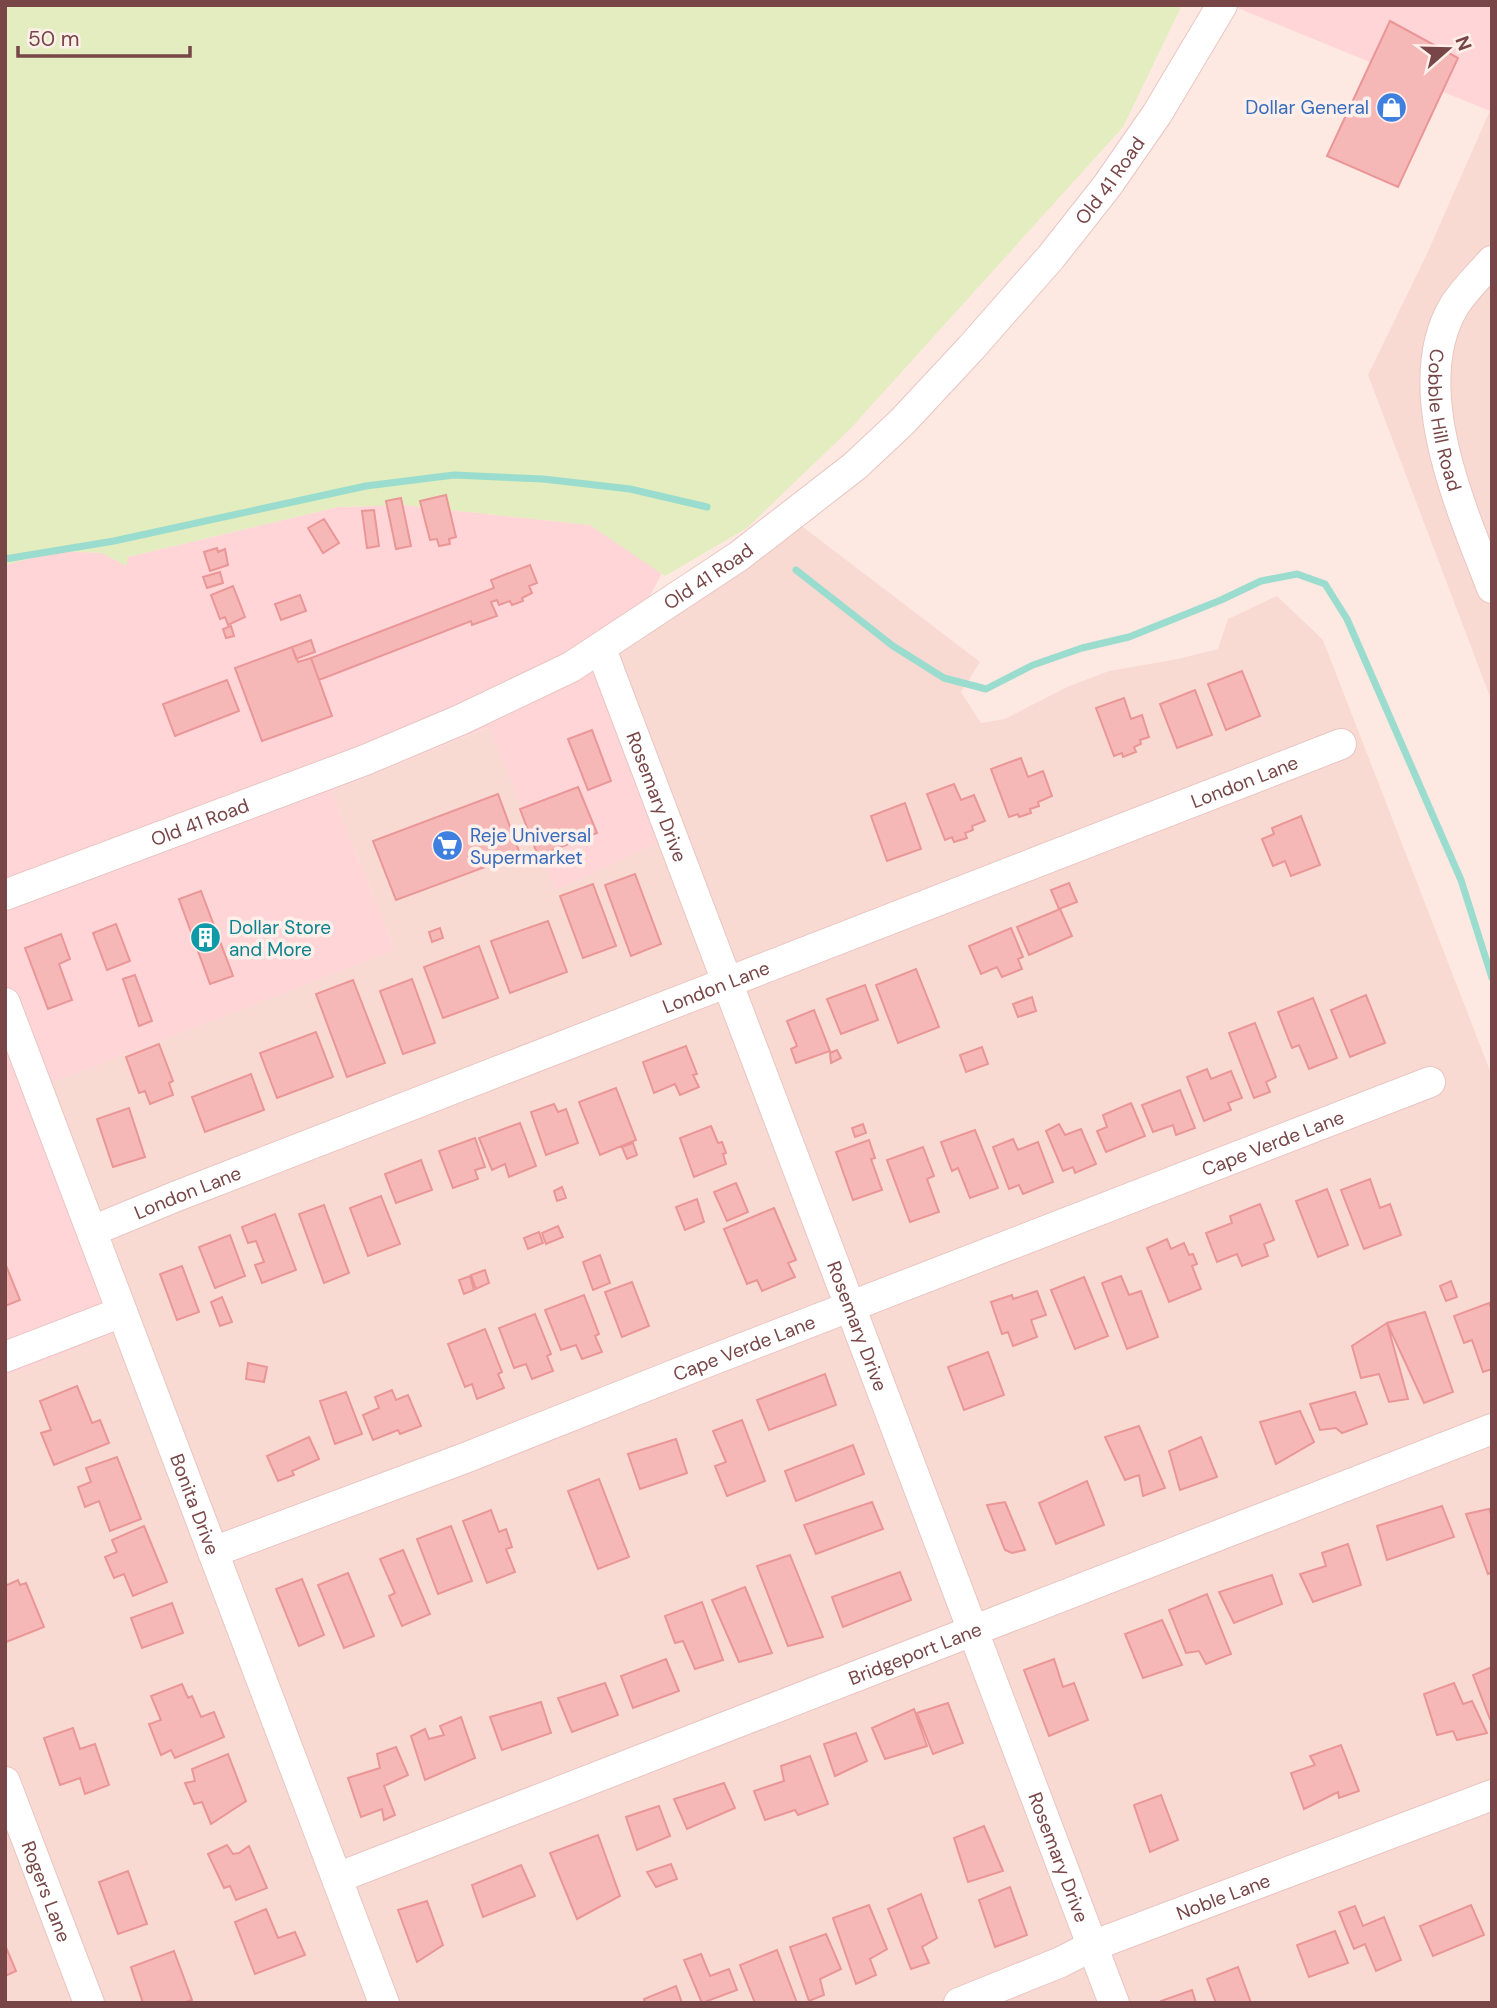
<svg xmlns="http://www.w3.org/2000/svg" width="1497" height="2008" font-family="'DM Sans',sans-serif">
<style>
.residential{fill:#f8dad2}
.commercial{fill:#ffd5d8}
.green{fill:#e3edbf}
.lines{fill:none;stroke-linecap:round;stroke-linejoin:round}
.stream{stroke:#9adcce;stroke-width:7}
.building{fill:#f6b8b7;stroke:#ea9696;stroke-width:2}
.minor-casing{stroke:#e8c6c2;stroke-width:32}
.minor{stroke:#fff;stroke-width:30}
.labels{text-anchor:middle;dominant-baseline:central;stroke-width:7;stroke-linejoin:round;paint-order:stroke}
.shop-label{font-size:19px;fill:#366cbe;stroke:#ffefea;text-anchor:end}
.street-label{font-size:19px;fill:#784647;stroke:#ffefea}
.culture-label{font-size:19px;fill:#0d838f;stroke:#ffefea;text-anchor:start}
</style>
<rect width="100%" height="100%" fill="#fee8e2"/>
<!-- residential -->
<path class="residential" d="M1492 106V702L1368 375 1426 256Z
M799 524 980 662 961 692 981 723 1005 719 1067 687 1109 671 1178 659 1218 649 1228 619 1277 596 1323 640 1492 1076V2003H5V1377L128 1327 34 1089 395 950 331 791 490 727 556 890 606 679 621 649Z"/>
<!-- commercial -->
<path class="commercial" d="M1236 5H1492V106L1490 111 1235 7Z
M404 505 590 525 662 573 645 605 565 657 360 749 5 882V565L58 551 102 553 126 565 128 557 338 507Z
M621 649 606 679 670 837 556 890 489 727 331 791 395 950 35 1089 128 1328 5 1377V908Z"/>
<!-- green -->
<path class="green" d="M5 5H1182L1123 127 850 429 747 528 665 576 590 525 404 505 338 507 128 557 126 566 102 553 58 551 5 565Z"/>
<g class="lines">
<!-- stream -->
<path class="stream" d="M5 559 114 541 366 486 454 475 543 479 630 489 707 507
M796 570 893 646 944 678 986 689 1033 665 1082 648 1129 637 1221 600 1261 581 1297 574 1325 584 1347 619 1461 880 1492 978"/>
</g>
<!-- building -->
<path class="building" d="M1390 21 1458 58 1398 187 1327 156Z
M446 495 456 537 449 539 450 544 439 546 437 539 430 540 420 501Z
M401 498 411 546 396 549 386 501Z
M374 510 379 546 367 548 362 511Z
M324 519 339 543 323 553 308 528Z
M217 548 218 552 225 549 228 565 210 571 204 552Z
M530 565 537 583 529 586 532 593 522 598 523 601 512 605 510 601 499 605 497 600 491 602 497 616 472 625 471 621 319 680 311 658 494 588 491 580Z
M220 572 223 583 207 588 203 577Z
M233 586 245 617 228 625 225 617 220 619 211 595Z
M300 595 306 611 281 620 275 604Z
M231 626 234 636 226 638 223 629Z
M311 640 315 652 296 659 292 647Z
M292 647 298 662 311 658 332 716 262 741 235 668Z
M1242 671 1260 716 1226 730 1208 684Z
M227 680 239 711 175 736 163 704Z
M1195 690 1212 735 1177 748 1160 704Z
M1124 698 1131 719 1142 715 1149 737 1140 740 1141 744 1134 747 1136 752 1123 757 1122 753 1114 756 1096 708Z
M592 730 611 781 588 790 568 739Z
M1021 758 1028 777 1043 771 1052 796 1038 802 1039 806 1030 809 1031 813 1019 817 1018 814 1009 817 991 769Z
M954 784 961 800 974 795 985 821 972 826 973 830 965 833 967 838 954 842 952 837 945 840 927 794Z
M578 787 597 833 538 856 520 809Z
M498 794 520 854 396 900 373 841Z
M905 803 921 849 887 861 871 816Z
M1301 816 1320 865 1291 876 1285 861 1273 866 1262 839 1274 834 1272 828Z
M635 874 661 944 631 956 605 885Z
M1069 883 1077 902 1059 909 1051 890Z
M593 884 616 946 583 958 560 896Z
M201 891 233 976 210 984 179 899Z
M1060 909 1072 936 1029 955 1017 927Z
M548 921 567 972 510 993 491 941Z
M116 924 130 961 107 970 93 933Z
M440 928 443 938 432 942 429 932Z
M1011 928 1023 957 1018 959 1022 969 1002 977 997 967 981 974 969 946Z
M61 934 70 959 59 964 72 1000 48 1009 25 948Z
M479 946 498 998 443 1018 424 967Z
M916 969 939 1027 898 1043 876 985Z
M135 975 152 1021 139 1026 123 979Z
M412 979 435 1043 403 1054 380 991Z
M353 980 385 1063 347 1077 316 994Z
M865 985 878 1020 841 1034 827 999Z
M1366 995 1385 1043 1350 1057 1331 1010Z
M1032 997 1036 1011 1018 1017 1013 1004Z
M1313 998 1337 1058 1309 1069 1299 1045 1292 1048 1278 1012Z
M814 1010 830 1051 796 1063 791 1049 797 1046 787 1021Z
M1255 1023 1276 1077 1266 1082 1270 1092 1254 1098 1229 1033Z
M316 1032 333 1077 277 1098 260 1053Z
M159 1044 173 1081 169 1083 173 1095 150 1104 145 1091 139 1093 126 1057Z
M686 1046 697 1074 693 1075 699 1087 680 1095 675 1084 654 1093 643 1062Z
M982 1047 988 1064 966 1072 960 1055Z
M837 1050 841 1058 831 1063 830 1053Z
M1207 1069 1211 1079 1231 1071 1242 1098 1228 1103 1231 1110 1204 1121 1187 1077Z
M251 1074 264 1110 205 1132 192 1097Z
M616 1088 636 1140 600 1155 579 1102Z
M1180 1090 1195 1128 1176 1135 1173 1125 1153 1132 1142 1105Z
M1131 1103 1145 1136 1106 1152 1097 1131 1107 1127 1103 1115Z
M554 1104 558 1112 566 1109 578 1143 546 1155 531 1112Z
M129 1108 145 1157 113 1167 97 1119Z
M520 1123 536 1166 509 1177 505 1164 492 1170 479 1138Z
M863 1124 866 1133 855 1137 852 1128Z
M1059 1124 1065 1135 1081 1129 1096 1164 1075 1173 1073 1167 1063 1171 1046 1131Z
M711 1126 718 1143 722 1142 726 1153 723 1154 726 1164 694 1177 680 1138Z
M975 1130 998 1188 970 1198 958 1168 952 1171 941 1142Z
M475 1138 485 1167 475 1170 478 1179 453 1188 439 1151Z
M1013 1139 1018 1150 1038 1142 1053 1182 1023 1194 1019 1185 1009 1189 993 1147Z
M869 1140 875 1158 871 1159 882 1190 853 1200 836 1152Z
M633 1143 637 1155 627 1159 622 1147Z
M923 1147 934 1176 927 1179 939 1212 910 1222 887 1160Z
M421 1160 432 1190 396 1203 385 1174Z
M1370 1179 1380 1208 1390 1204 1401 1235 1364 1249 1341 1190Z
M736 1183 748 1212 727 1221 714 1192Z
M562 1187 566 1198 557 1201 554 1191Z
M1327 1189 1348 1245 1318 1257 1296 1201Z
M381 1196 400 1244 368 1256 350 1208Z
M697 1199 704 1222 685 1230 676 1207Z
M1260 1204 1274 1240 1264 1244 1268 1256 1242 1266 1237 1254 1217 1262 1206 1233 1232 1223 1230 1216Z
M324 1205 349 1273 324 1283 299 1214Z
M774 1208 796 1260 788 1263 795 1277 762 1291 757 1280 747 1284 724 1229Z
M275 1214 296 1270 262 1283 255 1265 264 1262 256 1241 248 1243 242 1227Z
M558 1226 563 1237 546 1244 542 1233Z
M539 1232 543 1243 528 1249 524 1238Z
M230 1235 245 1276 215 1288 199 1247Z
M1167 1239 1171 1249 1184 1243 1189 1255 1193 1254 1197 1264 1192 1266 1201 1289 1169 1302 1147 1248Z
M600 1255 610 1283 593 1290 583 1262Z
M5 1263 20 1300 5 1306Z
M182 1266 199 1312 177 1320 160 1274Z
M485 1270 489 1283 476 1289 471 1275Z
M470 1276 474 1290 464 1294 459 1280Z
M1121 1276 1129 1295 1141 1291 1158 1337 1127 1349 1102 1283Z
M1084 1277 1108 1336 1075 1349 1051 1290Z
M1451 1281 1457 1297 1446 1301 1440 1286Z
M632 1282 649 1326 622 1337 605 1292Z
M1037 1291 1046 1315 1031 1320 1037 1337 1013 1346 1008 1332 1002 1334 991 1302 1012 1295 1013 1299Z
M584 1295 599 1334 595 1336 602 1352 582 1359 576 1345 561 1350 545 1310Z
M222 1297 232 1322 220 1326 211 1302Z
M1489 1303 1492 1310V1369L1483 1372 1472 1340 1464 1343 1454 1316Z
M1425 1312 1453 1392 1424 1403 1387 1323Z
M535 1314 551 1354 547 1356 553 1371 532 1379 526 1364 514 1368 499 1328Z
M1387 1323 1408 1399 1389 1402 1379 1374 1361 1378 1352 1346Z
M485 1329 502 1372 498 1374 504 1388 477 1399 472 1384 465 1387 448 1344Z
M988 1352 1004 1395 964 1410 948 1367Z
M248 1363 267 1367 264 1382 246 1379Z
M825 1374 836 1405 769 1430 757 1400Z
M77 1386 92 1423 100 1420 109 1443 54 1465 41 1433 51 1430 40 1401Z
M392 1390 396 1400 408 1395 421 1426 400 1434 398 1430 373 1440 363 1415 379 1408 375 1397Z
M346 1392 362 1434 335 1444 320 1401Z
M1355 1392 1367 1424 1342 1433 1336 1428 1320 1430 1310 1404Z
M1300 1411 1314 1442 1276 1464 1260 1422Z
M742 1420 765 1481 727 1496 715 1466 726 1462 713 1431Z
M1139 1426 1165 1488 1143 1496 1139 1475 1125 1480 1105 1437Z
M309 1437 319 1459 292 1471 294 1475 278 1481 267 1456Z
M1201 1437 1217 1477 1180 1490 1169 1451Z
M676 1439 687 1473 640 1489 628 1454Z
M853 1445 864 1474 796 1501 785 1471Z
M117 1457 141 1519 110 1531 99 1501 85 1507 78 1487 91 1482 86 1468Z
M599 1479 629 1557 598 1569 568 1491Z
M1087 1481 1104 1525 1056 1544 1039 1503Z
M872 1502 883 1529 816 1554 804 1525Z
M1005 1502 1025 1550 1012 1553 1005 1550 987 1505Z
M1442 1506 1454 1537 1387 1560 1377 1526Z
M1489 1509 1492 1517V1572L1488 1574 1466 1514Z
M491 1510 499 1532 506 1529 512 1547 506 1549 515 1572 487 1583 463 1521Z
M144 1526 167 1582 133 1596 124 1574 114 1578 105 1557 117 1552 112 1540Z
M451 1526 472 1581 438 1594 417 1539Z
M1348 1544 1361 1585 1313 1602 1300 1574 1326 1566 1322 1553Z
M403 1550 430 1614 402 1626 389 1596 395 1593 380 1559Z
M790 1555 823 1637 788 1646 757 1566Z
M900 1572 911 1600 843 1627 832 1597Z
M348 1573 374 1636 344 1648 318 1585Z
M1272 1575 1282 1604 1234 1623 1219 1592Z
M302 1579 324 1635 299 1646 276 1589Z
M18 1580 20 1585 26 1583 44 1627 6 1642 5 1586Z
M745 1587 772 1653 739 1662 712 1600Z
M1207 1594 1231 1654 1206 1664 1199 1651 1186 1653 1169 1610Z
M702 1602 723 1660 695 1669 683 1641 675 1643 665 1616Z
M172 1603 183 1633 142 1648 131 1618Z
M1162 1620 1182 1665 1143 1678 1125 1634Z
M666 1659 679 1691 633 1708 621 1676Z
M1054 1659 1063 1687 1074 1683 1088 1720 1049 1736 1024 1670Z
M1492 1667V1718L1490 1719 1473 1675Z
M605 1683 618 1715 572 1732 558 1698Z
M1454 1683 1463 1704 1472 1701 1487 1733 1457 1740 1453 1731 1437 1735 1424 1694Z
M182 1684 188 1698 192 1696 201 1717 214 1712 224 1737 175 1758 171 1750 161 1755 149 1724 161 1720 151 1696Z
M541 1702 551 1733 502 1750 490 1717Z
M948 1703 963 1743 933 1754 917 1713Z
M914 1709 927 1746 885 1759 872 1728Z
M461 1717 475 1758 425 1780 411 1736 425 1729 429 1739 444 1735 440 1726Z
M73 1728 80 1749 95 1744 109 1785 85 1794 80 1778 60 1785 44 1738Z
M856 1733 867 1761 835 1776 824 1744Z
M1341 1745 1359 1791 1339 1798 1338 1792 1304 1809 1291 1773 1315 1765 1310 1756Z
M396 1747 408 1775 384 1786 395 1815 384 1820 382 1809 361 1817 348 1778 380 1768 377 1754Z
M228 1754 246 1801 211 1824 202 1802 194 1804 185 1783 195 1781 192 1769Z
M810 1756 828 1804 798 1815 795 1810 765 1820 754 1791 784 1781 781 1766Z
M724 1783 735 1808 687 1829 674 1799Z
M1161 1795 1178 1840 1150 1852 1134 1805Z
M659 1806 670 1836 637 1850 626 1817Z
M984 1826 1003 1871 968 1882 954 1838Z
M598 1835 620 1896 577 1919 550 1853Z
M227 1845 233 1854 239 1853 249 1846 267 1888 236 1900 230 1886 224 1888 208 1854Z
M671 1864 677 1879 656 1887 647 1872Z
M521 1865 535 1896 483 1917 472 1885Z
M128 1871 147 1924 118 1934 99 1882Z
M1010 1887 1027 1935 995 1947 979 1900Z
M921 1894 937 1938 922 1947 929 1963 911 1969 888 1909Z
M427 1901 443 1945 417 1962 398 1910Z
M869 1905 887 1949 870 1959 876 1975 856 1984 833 1918Z
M1471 1905 1484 1935 1433 1956 1420 1926Z
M1355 1906 1363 1926 1384 1917 1401 1960 1376 1971 1365 1944 1354 1949 1339 1912Z
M266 1909 278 1938 295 1932 305 1955 255 1974 235 1922Z
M1335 1931 1348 1963 1309 1977 1297 1945Z
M826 1934 841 1969 820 1979 824 1995 809 2001 790 1947Z
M5 1945 16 1971 5 1976Z
M777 1950 797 2003H755L740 1965Z
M174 1951 192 2000 183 2003H143L131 1967Z
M701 1954 710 1976 729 1969 737 1990 702 2003 684 1960Z
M1238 1967 1251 2003H1216L1207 1979Z
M676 1986 682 2003H645L644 1999Z
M1192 1990 1196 2003H1162L1161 2001Z"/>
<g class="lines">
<defs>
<g id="minor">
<path id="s1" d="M1492 261C1479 276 1464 290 1454 306 1406 387 1462 510 1492 588"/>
<path id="s2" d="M601 649 1114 2003"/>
<path id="s3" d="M5 895 365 760 460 720 571 667 739 556 855 466 902 422 971 348 1051 257 1107 186 1157 114 1222 5"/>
<path id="s4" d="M5 1003 384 2003"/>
<path id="s5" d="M92 1231 177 1196 1341 744"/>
<path d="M5 1357 122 1312"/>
<path id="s6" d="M213 1552 465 1458 694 1367 1430 1082"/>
<path id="s7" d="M5 1782 89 2003"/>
<path id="s8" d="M337 1878 1492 1429"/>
<path id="s9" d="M959 2003 1061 1962 1092 1946 1492 1795"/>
</g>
</defs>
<!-- minor casing -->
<use href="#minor" class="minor-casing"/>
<!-- minor -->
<use href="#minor" class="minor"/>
</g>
<!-- icons -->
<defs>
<symbol id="shop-disc" viewBox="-11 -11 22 22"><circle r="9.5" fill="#3f7fe0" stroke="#ffefea"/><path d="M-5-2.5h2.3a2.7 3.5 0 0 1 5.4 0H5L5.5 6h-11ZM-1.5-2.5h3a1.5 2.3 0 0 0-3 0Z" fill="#fff"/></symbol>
<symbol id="supermarket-disc" viewBox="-11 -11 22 22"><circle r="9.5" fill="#3f7fe0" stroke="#ffefea"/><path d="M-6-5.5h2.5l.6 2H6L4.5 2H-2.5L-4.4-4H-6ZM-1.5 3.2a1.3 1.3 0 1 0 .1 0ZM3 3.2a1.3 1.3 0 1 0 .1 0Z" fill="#fff"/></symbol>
<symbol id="building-disc" viewBox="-11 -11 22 22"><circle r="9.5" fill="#0f9aa8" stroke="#ffefea"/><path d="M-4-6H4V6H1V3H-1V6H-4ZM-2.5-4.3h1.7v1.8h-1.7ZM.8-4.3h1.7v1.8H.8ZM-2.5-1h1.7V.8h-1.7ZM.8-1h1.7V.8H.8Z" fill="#fff"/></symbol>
</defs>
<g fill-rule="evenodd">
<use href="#shop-disc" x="1374" y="90" width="35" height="35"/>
<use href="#supermarket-disc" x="430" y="828" width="35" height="35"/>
<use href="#building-disc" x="188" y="920" width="35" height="35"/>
</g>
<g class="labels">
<!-- shop labels -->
<g class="shop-label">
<text x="1369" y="107">Dollar General</text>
<text x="470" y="835" text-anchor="start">Reje Universal<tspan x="470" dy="22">Supermarket</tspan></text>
</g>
<!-- street labels -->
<g class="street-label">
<text stroke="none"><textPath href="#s3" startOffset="1342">Old 41 Road</textPath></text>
<text stroke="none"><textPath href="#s1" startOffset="177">Cobble Hill Road</textPath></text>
<text stroke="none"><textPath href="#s3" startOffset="775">Old 41 Road</textPath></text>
<text stroke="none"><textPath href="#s5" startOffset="1237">London Lane</textPath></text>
<text stroke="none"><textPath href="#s2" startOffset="158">Rosemary Drive</textPath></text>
<text stroke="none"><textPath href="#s3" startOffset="208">Old 41 Road</textPath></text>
<text stroke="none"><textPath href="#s5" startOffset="670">London Lane</textPath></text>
<text stroke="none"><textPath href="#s6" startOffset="1136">Cape Verde Lane</textPath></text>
<text stroke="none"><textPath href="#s5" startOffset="103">London Lane</textPath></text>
<text stroke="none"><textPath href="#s2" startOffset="724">Rosemary Drive</textPath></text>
<text stroke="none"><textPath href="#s6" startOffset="569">Cape Verde Lane</textPath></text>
<text stroke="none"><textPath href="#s4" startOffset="536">Bonita Drive</textPath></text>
<text stroke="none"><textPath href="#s8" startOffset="620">Bridgeport Lane</textPath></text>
<text stroke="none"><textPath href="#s2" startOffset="1292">Rosemary Drive</textPath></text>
<text stroke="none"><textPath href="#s7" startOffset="117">Rogers Lane</textPath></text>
<text stroke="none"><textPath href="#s9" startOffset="285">Noble Lane</textPath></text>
</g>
<!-- culture labels -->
<g class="culture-label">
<text x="229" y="927">Dollar Store<tspan x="229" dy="22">and More</tspan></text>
</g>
</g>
<!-- border -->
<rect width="1497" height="2008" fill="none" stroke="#784647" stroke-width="14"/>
<!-- north arrow -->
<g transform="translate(1448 49) rotate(70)" stroke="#ffefea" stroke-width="5" paint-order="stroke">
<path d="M0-5L12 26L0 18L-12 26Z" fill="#784647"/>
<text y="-10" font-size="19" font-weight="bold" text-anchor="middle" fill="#784647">N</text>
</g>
<!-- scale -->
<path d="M18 46v10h172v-10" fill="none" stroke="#784647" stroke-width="3.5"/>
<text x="28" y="46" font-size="21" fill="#784647" stroke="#ffefea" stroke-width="5" paint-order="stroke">50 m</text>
</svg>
